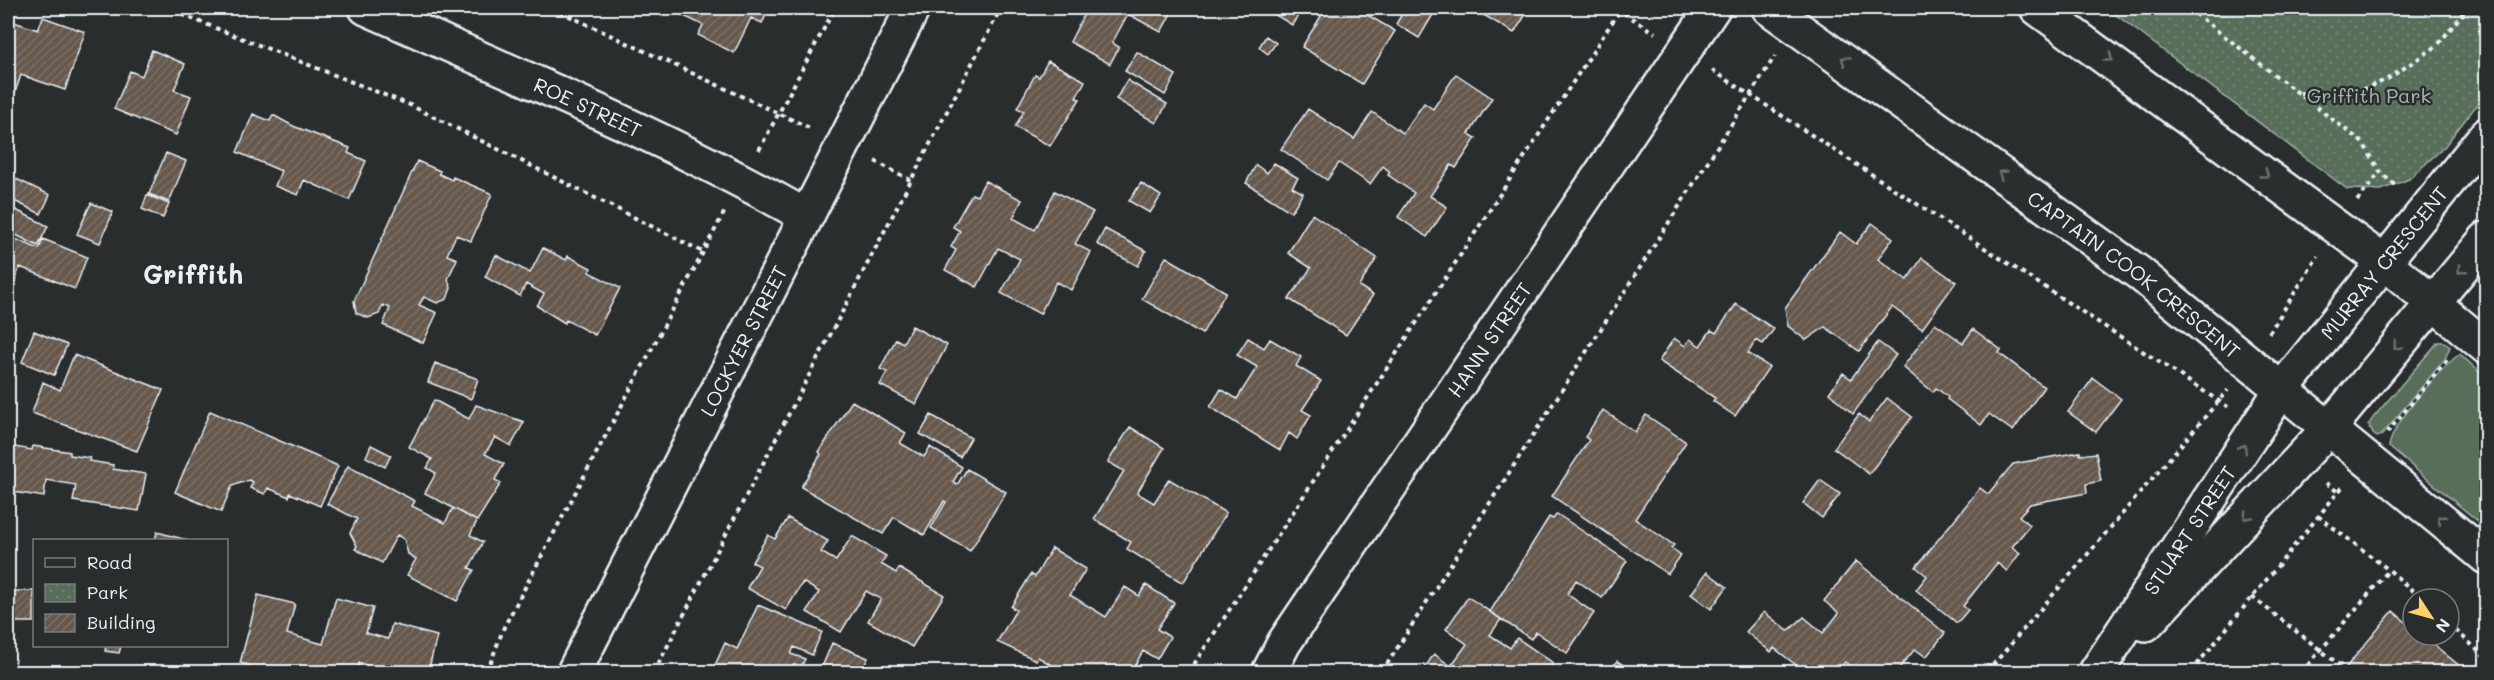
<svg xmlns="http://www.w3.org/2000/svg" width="2494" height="680" font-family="Mali,sans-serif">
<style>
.grass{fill:#586e5a;stroke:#a0b0a9;stroke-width:1.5}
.park{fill:url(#park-dots);stroke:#a0b0a9;stroke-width:1.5}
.building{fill:url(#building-hatch);stroke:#e8f1f8;stroke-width:1.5}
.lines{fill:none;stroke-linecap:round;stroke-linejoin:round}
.minor-casing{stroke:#e8f1f8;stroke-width:38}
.major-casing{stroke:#e8f1f8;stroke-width:38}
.path{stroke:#e8f1f8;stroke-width:4;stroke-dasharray:4.5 4.5;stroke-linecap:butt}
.minor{stroke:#2a2d2e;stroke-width:33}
.major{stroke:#2a2d2e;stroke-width:33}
.oneway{stroke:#6c7275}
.labels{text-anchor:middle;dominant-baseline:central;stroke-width:5;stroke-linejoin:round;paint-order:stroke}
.park-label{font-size:20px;fill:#a7b6b1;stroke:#2a2d2e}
.street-label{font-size:20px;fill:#e8f1f8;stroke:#2a2d2e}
.district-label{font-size:26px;font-weight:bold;fill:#e8f1f8;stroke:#2a2d2e}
</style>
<defs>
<pattern id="park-dots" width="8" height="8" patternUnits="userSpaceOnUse" patternTransform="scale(1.5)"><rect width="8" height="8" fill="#586e5a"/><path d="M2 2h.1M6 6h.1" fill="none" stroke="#708372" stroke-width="1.8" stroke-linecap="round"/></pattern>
<pattern id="building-hatch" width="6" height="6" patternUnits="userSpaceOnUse" patternTransform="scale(1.5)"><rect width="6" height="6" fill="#66584c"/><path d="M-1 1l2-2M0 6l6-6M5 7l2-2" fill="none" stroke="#7c7067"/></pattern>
</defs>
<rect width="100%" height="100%" fill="#2a2d2e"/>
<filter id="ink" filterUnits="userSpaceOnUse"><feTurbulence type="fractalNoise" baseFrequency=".0167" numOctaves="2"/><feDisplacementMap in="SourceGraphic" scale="12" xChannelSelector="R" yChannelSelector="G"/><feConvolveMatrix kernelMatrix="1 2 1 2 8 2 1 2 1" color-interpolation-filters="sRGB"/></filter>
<g filter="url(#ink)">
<!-- grass -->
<path class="grass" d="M2438 342H2444L2450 347 2445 359 2382 435 2377 437 2373 434 2369 424 2373 418Z
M2460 354 2486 378V528L2389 447C2391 425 2441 367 2460 354Z"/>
<!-- park -->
<path class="park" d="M2107 8H2486V93L2444 147 2409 179 2381 190 2347 189Z"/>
<!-- building -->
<path class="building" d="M667 8H770L762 23 751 18 734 53 698 35 703 25Z
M1087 8 1096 10 1097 8H1174L1161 32 1128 14 1112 43 1119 47 1110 64 1070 42Z
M1278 8H1303L1292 25 1274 14Z
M1326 8H1374L1369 16 1395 31 1362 84 1302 47Z
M1392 8H1437L1419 38 1396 24 1402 14Z
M1479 8H1530L1514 33 1477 11Z
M43 17 85 32 65 90 21 75 8 113V20L38 30Z
M1266 36 1276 43 1268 54 1259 47Z
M152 50 185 64 174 90 191 96 176 135 114 109 130 71 142 76Z
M1137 52 1176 75 1165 95 1125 71Z
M1048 61 1085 81 1076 98 1080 99 1050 146 1015 127 1024 111 1017 108 1035 75 1039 77Z
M1456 74 1492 98 1469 134 1476 138 1456 168 1451 165 1430 196 1447 207 1427 237 1398 217 1414 193 1388 175 1390 172 1383 166 1370 184 1339 163 1327 180 1281 149 1308 109 1354 139 1372 112 1403 133 1424 103 1433 109Z
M1127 80 1167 104 1156 123 1116 99Z
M253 114 270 121 273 115 293 126 350 148 348 153 366 161 349 200 304 180 298 195 275 186 281 171 237 152Z
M166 153 186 161 169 202 149 194Z
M417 161 440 171 439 174 452 180 453 177 492 194 471 241 456 235 447 255 457 259 448 279 451 288 447 299 437 303 424 297 419 305 437 313 423 343 383 325 390 308 383 305 379 314 368 318 356 313 354 301Z
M1274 163 1298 178 1292 187 1303 193 1291 212 1246 183 1256 165 1267 173Z
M10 176 50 195 41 214 8 198Z
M985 181 1022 200 1013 218 1035 230 1055 191 1093 212 1075 244 1091 252 1071 290 1056 282 1040 314 1001 293 1020 259 998 248 977 287 945 270 956 250 951 247 960 231 953 227 972 194 977 196Z
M1141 183 1161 196 1150 213 1129 201Z
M147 195 169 204 163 218 142 209Z
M91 203 113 212 100 243 77 234Z
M12 208 48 226 38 246 8 231V218Z
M1312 214 1377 258 1359 286 1373 295 1346 335 1289 299 1311 268 1288 253Z
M1872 223 1893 238 1878 259 1907 280 1922 258 1956 282 1922 329 1892 307 1859 351 1825 327 1806 340 1788 326 1785 308 1840 232 1856 244Z
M1105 229 1146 251 1138 266 1097 244Z
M8 236 39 249 43 239 87 257 75 289 20 267 8 299Z
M543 248 566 260 568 256 591 268 589 272 620 288 595 335 566 320 565 323 537 306 544 294 526 284 520 296 485 277 496 255 530 273Z
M1166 257 1226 292 1202 334 1142 299Z
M1736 304 1774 329 1763 344 1756 340 1748 353 1769 367 1735 416 1713 401 1715 398 1659 361 1674 338 1685 346 1690 339 1700 346 1711 330 1716 333Z
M1935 323 1963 343 1973 329 2001 350 1999 353 2044 387 2013 431 1989 414 1981 425 1947 399 1948 397 1936 388 1933 392 1903 367Z
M912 326 947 345 916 404 880 385 887 372 880 369 896 339 903 343Z
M34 331 67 345 54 375 22 362Z
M1248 338 1264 348 1270 339 1301 357 1296 366 1321 381 1302 410 1311 415 1297 439 1289 433 1280 450 1210 407 1221 389 1237 399 1257 367 1237 355Z
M1878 342 1896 355 1853 414 1829 393 1843 373 1851 379Z
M74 355 163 390 137 451 32 413 43 382 60 390Z
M435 363 478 379 471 399 428 382Z
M2093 378 2121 399 2096 432 2068 412Z
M1887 398 1912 417 1869 474 1834 448 1859 414 1869 422Z
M434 400 469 419 476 405 524 422 511 446 495 437 485 454 504 464 495 480 501 483 477 521 425 493 436 473 427 468 432 459 409 447Z
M852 401 906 433 900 443 924 457 930 447 962 467 953 482 957 485 967 469 1006 492 970 551 931 528 946 502 944 501 924 535 894 517 883 534 801 487 821 454 819 452Z
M1603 410 1635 432 1646 415 1686 442 1635 519 1674 545 1671 548 1681 555 1668 574 1552 496 1589 440 1585 437Z
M210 411 338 466 320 506 290 493 289 497 268 488 265 494 250 488 253 482 249 480 232 486 221 512 175 492Z
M931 415 971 438 960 457 920 434Z
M1130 427 1164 448 1137 493 1154 503 1169 479 1226 513 1183 583 1127 549 1131 542 1094 519 1124 471 1108 462Z
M371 445 391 455 385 467 366 457Z
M33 446 70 452V455L90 458 89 461 113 465V469L146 474 139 511 73 501 76 485 46 480 44 497 8 491V455L13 456 15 447 32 450Z
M2080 452V455L2096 453 2101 481 2086 484 2087 493 2030 504 2019 516 2030 525 2012 547 2020 553 2007 571 1997 563 1963 606 1968 610 1957 623 1916 590 1927 576 1916 567 1980 488 1988 494 2013 464Z
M348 466 415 501 412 506 445 523 453 508 477 521 470 535 483 542 469 568 474 570 457 601 407 575 416 559 408 554 404 539 397 535 382 563 355 549 357 546 350 533 357 519 327 504Z
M1820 480 1840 494 1822 518 1803 503Z
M1557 514 1627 561 1602 598 1576 580 1567 594 1594 613 1567 653 1536 632 1531 639 1490 612 1549 517 1553 519Z
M788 518 828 541 821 552 836 561 852 536 886 556 881 564 896 573 899 568 944 595 912 647 868 621 881 599 866 591 841 632 807 612 819 592 803 582 786 610 747 588 760 566 752 562 768 535 775 539Z
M157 532 187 540H155Z
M1052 548 1086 569 1070 595 1106 617 1125 587 1139 596 1146 585 1174 603 1157 629 1170 637 1157 659 1143 651 1131 672 1125 669 1122 672H1063L1038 657 1036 660 997 642 1016 610 1011 607 1031 574 1035 577Z
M1856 561 1945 633 1926 657 1915 649 1896 672H1858L1845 662 1836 672H1805L1774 648 1771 652 1746 632 1764 612 1788 631 1804 617 1823 633 1839 613 1824 601Z
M1707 572 1727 587 1711 609 1691 594Z
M8 591H34V622H8Z
M258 595 295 604 287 634 323 644 336 598 373 608 366 633 388 639 392 624 437 636 428 672H379L380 669 359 663 357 672H276L240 663Z
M1468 597 1501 619 1490 635 1510 648 1517 638 1553 663 1547 672H1422L1434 654 1451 666 1467 644 1446 629Z
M758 605 822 632 812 655 794 647 791 654 805 659 801 667 815 672H712L725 643 737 649Z
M2393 611 2413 628V635H2422L2467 672H2342Z
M832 643 868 658 865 664 883 671 886 665 904 672H820Z
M106 646H121L119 653 105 651Z
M1617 661 1634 672H1608Z"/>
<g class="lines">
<defs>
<g id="minor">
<path id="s1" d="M366 8C514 74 664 136 806 216"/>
<path d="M2146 624 2330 427 2486 239"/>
<path id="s2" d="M574 672 913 8"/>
<path id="s3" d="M1269 672 1284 643 1713 8"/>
<path id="s4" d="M2096 672 2282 389 2486 135"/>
</g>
<g id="major">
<path id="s5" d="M1769 8 2139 273 2486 557"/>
<path d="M2037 8 2384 262 2486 347"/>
</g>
</defs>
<!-- minor casing -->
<use href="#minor" class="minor-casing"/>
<!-- major casing -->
<use href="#major" class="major-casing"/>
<!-- path -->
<path class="path" d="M165 8 410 105 703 252
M552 8 812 129
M1616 8 1655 33
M2188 8 2363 143 2380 172 2398 187
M1712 70 2228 407
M2300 93 2348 95 2386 80 2437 46 2467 8
M759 150 835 8
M875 161 912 181
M2357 201 2380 172
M2269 333 2318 256
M2387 433 2447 360
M2326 483 2338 492
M2318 516 2389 570 2422 599
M2252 597 2345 669
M2449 624 2486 658
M487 672 504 627 725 211
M654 672 1001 8
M1189 672 1620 10
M1382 672 1775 56
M1987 672 2228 390
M2191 672 2344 485
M2302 672 2389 570"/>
<!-- minor -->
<use href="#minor" class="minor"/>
<!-- major -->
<use href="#major" class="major"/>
</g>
<!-- one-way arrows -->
<defs><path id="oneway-chevron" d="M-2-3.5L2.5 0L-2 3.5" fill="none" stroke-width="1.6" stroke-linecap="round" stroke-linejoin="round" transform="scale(1.5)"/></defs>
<g class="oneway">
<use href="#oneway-chevron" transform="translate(2109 58) rotate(36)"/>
<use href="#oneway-chevron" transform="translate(1845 60) rotate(-145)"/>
<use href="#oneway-chevron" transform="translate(2002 174) rotate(-144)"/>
<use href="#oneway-chevron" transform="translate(2265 174) rotate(36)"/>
<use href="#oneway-chevron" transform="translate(2461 270) rotate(131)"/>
<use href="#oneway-chevron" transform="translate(2397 346) rotate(130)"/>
<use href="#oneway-chevron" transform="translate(2243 448) rotate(-57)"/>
<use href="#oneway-chevron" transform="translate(2247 516) rotate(133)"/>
<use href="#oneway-chevron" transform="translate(2441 519) rotate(-140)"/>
</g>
</g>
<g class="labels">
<!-- park labels -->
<g class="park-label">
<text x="2369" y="95">Griffith Park</text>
</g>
<!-- street labels -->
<g class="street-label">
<text stroke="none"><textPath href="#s1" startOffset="243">ROE STREET</textPath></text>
<text stroke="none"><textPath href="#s4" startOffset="501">MURRAY CRESCENT</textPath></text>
<text stroke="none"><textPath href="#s5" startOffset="452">CAPTAIN COOK CRESCENT</textPath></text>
<text stroke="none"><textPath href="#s3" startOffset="399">HANN STREET</textPath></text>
<text stroke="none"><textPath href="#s2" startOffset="372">LOCKYER STREET</textPath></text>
<text stroke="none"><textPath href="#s4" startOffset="170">STUART STREET</textPath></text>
</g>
<!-- district labels -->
<g class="district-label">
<text x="193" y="274">Griffith</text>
</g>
</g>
<!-- margin -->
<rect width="2494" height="680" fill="none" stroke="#2a2d2e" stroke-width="30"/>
<rect x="15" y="15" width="2464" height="650" fill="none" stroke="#e8f1f8" stroke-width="2" filter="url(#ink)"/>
<!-- legend -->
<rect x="33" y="539" width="195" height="108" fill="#2a2d2e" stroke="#767b7f" stroke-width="1.5"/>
<rect x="45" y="558" width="30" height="9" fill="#2a2d2e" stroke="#767b7f" stroke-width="1.5"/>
<text x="87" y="569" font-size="18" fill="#e8f1f8">Road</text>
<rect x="45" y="584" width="30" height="18" fill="url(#park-dots)" stroke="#767b7f" stroke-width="1.5"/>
<text x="87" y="599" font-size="18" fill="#e8f1f8">Park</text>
<rect x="45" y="614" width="30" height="18" fill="url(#building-hatch)" stroke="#767b7f" stroke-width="1.5"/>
<text x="87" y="629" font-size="18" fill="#e8f1f8">Building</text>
<!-- north arrow -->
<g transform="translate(2431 617) rotate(126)"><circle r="28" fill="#2a2d2e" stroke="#767b7f" stroke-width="1.5"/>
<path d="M0-4.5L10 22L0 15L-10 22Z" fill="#ffd166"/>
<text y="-9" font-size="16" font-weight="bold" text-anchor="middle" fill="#e8f1f8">N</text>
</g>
</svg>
